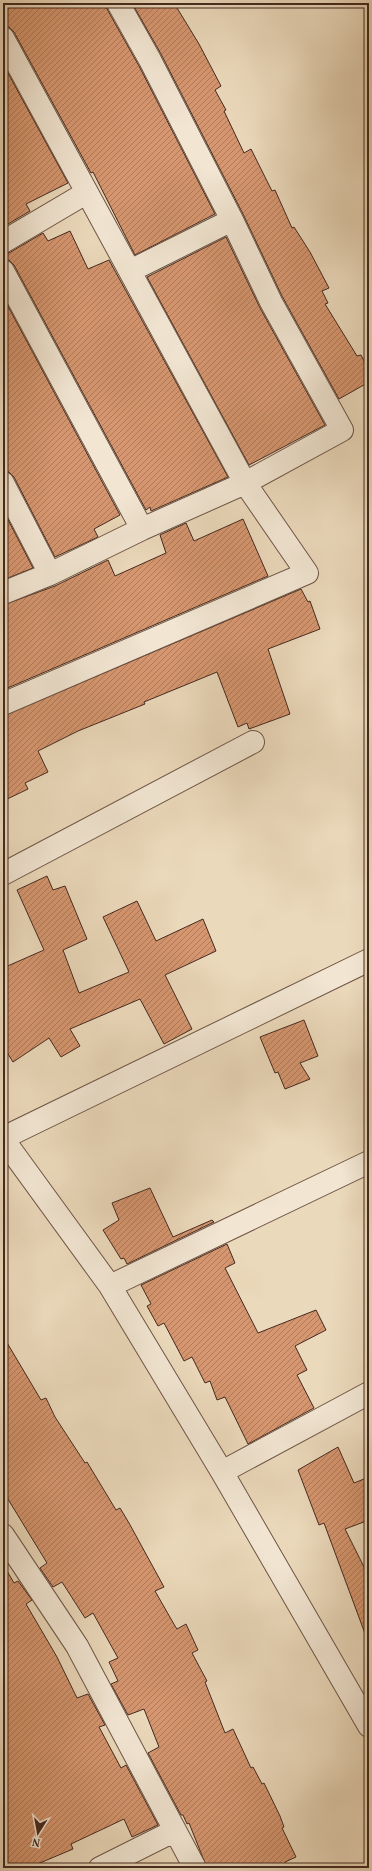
<svg xmlns="http://www.w3.org/2000/svg" width="372" height="1871" font-family="Vollkorn,serif">
<style>
.building{fill:url(#building-hatch);stroke:#44291f}
.lines{fill:none;stroke-linecap:round;stroke-linejoin:round}
.minor-casing{stroke:#6e5546;stroke-width:24}
.minor{stroke:#f2e6d3;stroke-width:22}
</style>
<defs>
<pattern id="building-hatch" width="6" height="6" patternUnits="userSpaceOnUse"><rect width="6" height="6" fill="#d6966f"/><path d="M-1 1l2-2M0 6l6-6M5 7l2-2" fill="none" stroke="#af7a5b"/></pattern>
</defs>
<rect width="100%" height="100%" fill="#ebd9bb"/>
<filter id="stains"><feTurbulence type="fractalNoise" baseFrequency=".005" numOctaves="4"/><feColorMatrix values="0 0 0 0 .2 0 0 0 0 .09 0 0 0 0 .02 0 0 0 .5 -.17"/></filter>
<radialGradient id="worn" r=".72"><stop offset=".6" stop-color="#630" stop-opacity="0"/><stop offset="1" stop-color="#630" stop-opacity=".3"/></radialGradient>
<!-- building -->
<path class="building" d="M3 3H106L107 9 139 66 215 214 135 255 93 172 91 173 14 32 9 27 3 26Z
M132 3H174L199 44 221 86 215 90 226 110 224 111 244 153 251 149 272 191 275 190 292 228 294 227 310 252 329 288 322 291 328 303 325 304 357 356 361 355 369 371V382L339 399 282 296 243 214 161 54Z
M3 64 68 183 26 204 30 211 3 227Z
M70 231 88 269 109 260 228 477 151 511 150 507 146 510 14 265 9 260 3 259V254L9 253 43 233 48 241Z
M226 237 260 308 325 425 249 465 147 277Z
M3 297 120 515 94 529 98 537 55 557 14 477 9 472 3 471Z
M3 510 33 568 3 580Z
M243 519 268 576 3 690V605L55 586 108 560 115 576 166 553 160 535 186 523 194 541Z
M301 589 308 602 310 601 320 629 268 649 290 714 249 729 247 723 238 727 217 672 144 702 145 704 78 731 38 751 48 772 25 783 28 789 3 801V716Z
M47 876 53 890 65 886 87 939 63 950 79 993 129 972 103 917 137 901 156 941 203 919 216 951 165 975 192 1029 164 1044 140 999 70 1029 80 1046 61 1057 49 1038 13 1062 3 1046V968L44 950 17 890Z
M304 1020 318 1056 300 1063 310 1079 285 1089 278 1072 275 1073 260 1037Z
M150 1188 173 1237 212 1220 214 1222 127 1264 124 1258 121 1259 103 1230 119 1220 112 1203Z
M227 1244 235 1263 225 1268 258 1333 316 1310 326 1330 295 1346 307 1370 297 1375 314 1408 248 1444 225 1397 217 1400 210 1381 205 1383 192 1357 184 1361 164 1323 158 1326 147 1306 151 1304 141 1285Z
M3 1336 41 1400 46 1398 55 1417 85 1463 87 1462 116 1510 120 1508 129 1523 164 1587 155 1591 175 1626 177 1629 186 1624 198 1650 192 1653 207 1681 205 1682 225 1733 233 1729 251 1768 253 1767 262 1784 264 1783 280 1816 284 1827 282 1828 296 1857 285 1862 288 1868H207L189 1823 187 1824 183 1815H181L148 1753 159 1747 144 1709 128 1715 111 1684 118 1681 109 1662 118 1658 93 1613 85 1618 62 1582 53 1587 40 1568 47 1563 3 1491Z
M338 1447 354 1483 369 1477V1520L345 1529 369 1577V1638L367 1639 324 1523 319 1525 298 1470Z
M3 1564 14 1583 18 1581 32 1600 26 1604 57 1657 77 1698 88 1694 105 1725 99 1727 121 1768 126 1765 158 1825 132 1837 124 1819 71 1844 73 1849 28 1868H3Z"/>
<g class="lines">
<defs>
<path id="minor" d="M3 38 245 483 307 573 3 704
M3 242 86 193
M3 271 142 529
M130 271 232 220
M3 483 50 574
M3 593 50 574 142 529 245 483 342 430 271 302 232 220 150 60 118 3
M3 874 253 742
M3 1138 369 960
M3 1139 110 1286 222 1472 369 1726
M110 1286 369 1162
M222 1472 369 1393
M3 1535 77 1646 195 1868
M100 1868 174 1831"/>
</defs>
<!-- minor casing -->
<use href="#minor" class="minor-casing"/>
<!-- minor -->
<use href="#minor" class="minor"/>
</g>
<!-- margin -->
<rect width="372" height="1871" fill="none" stroke="#ebd9bb" stroke-width="16"/>
<rect x="4" y="4" width="364" height="1863" fill="none" stroke="#44291f" stroke-width="2"/>
<rect x="8" y="8" width="356" height="1855" fill="none" stroke="#44291f"/>
<!-- north arrow -->
<g transform="translate(38 1833) rotate(191)" stroke="#f2e6d3" stroke-width="3" paint-order="stroke">
<path d="M0-3L7 15L0 10L-7 15Z" fill="#44291f"/>
<text y="-6" font-size="11" font-weight="bold" text-anchor="middle" fill="#44291f">N</text>
</g>
<rect width="100%" height="100%" filter="url(#stains)"/>
<rect width="100%" height="100%" fill="url(#worn)"/>
</svg>
